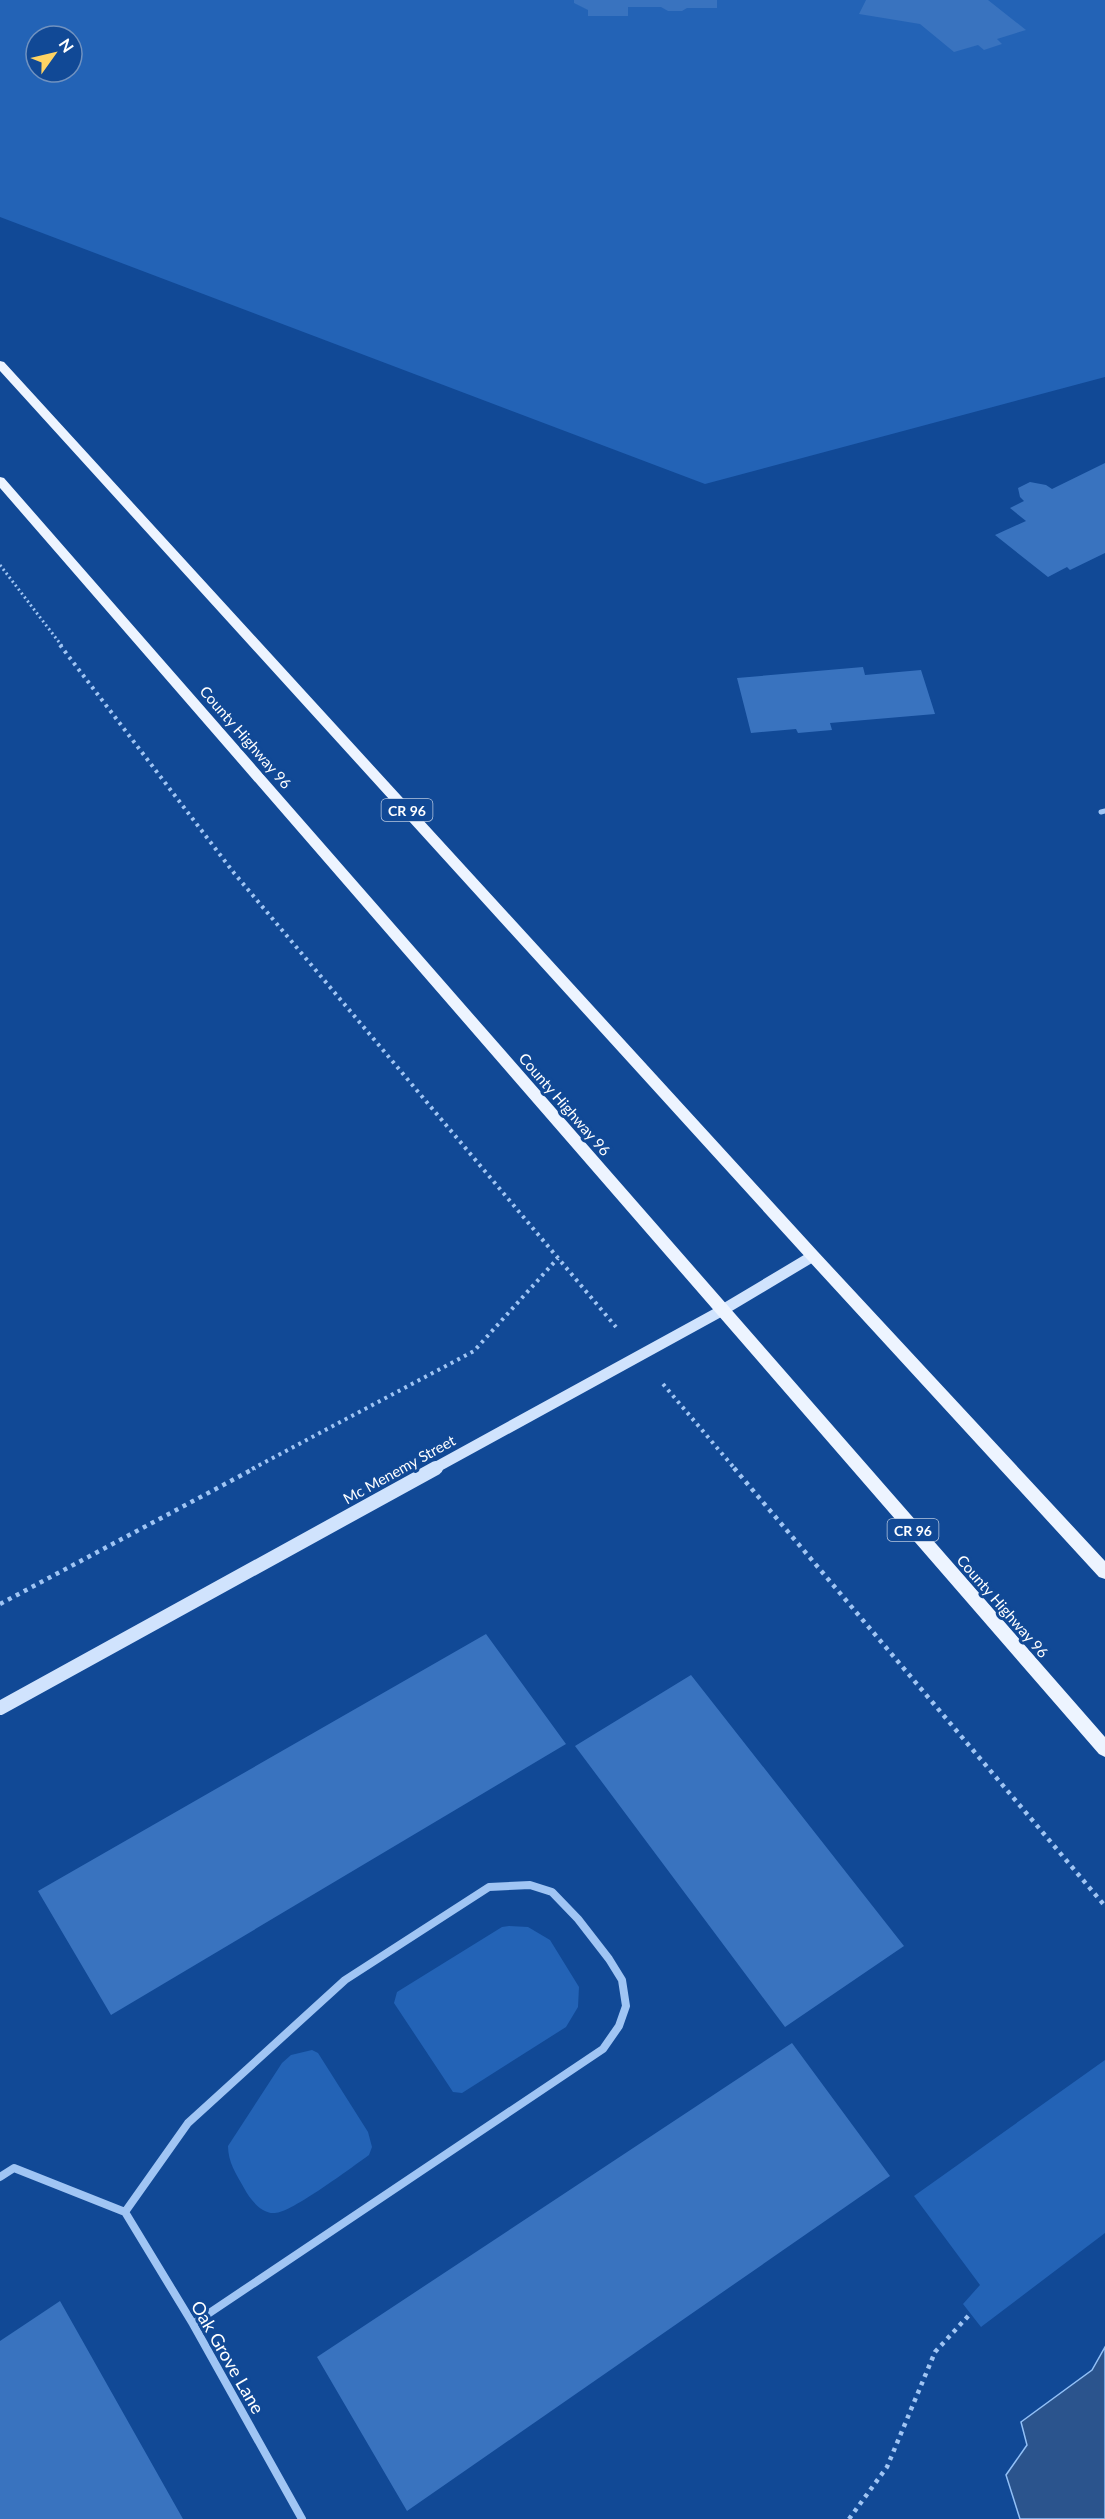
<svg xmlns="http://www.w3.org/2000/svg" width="1105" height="2519" font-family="Lato,sans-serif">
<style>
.green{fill:#2363b6;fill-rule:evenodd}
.water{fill:#2b548d;stroke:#92c0f7;stroke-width:1.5}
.building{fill:#3973bf}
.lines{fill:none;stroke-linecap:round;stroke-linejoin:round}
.path-far2{stroke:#a0c5f4;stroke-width:3;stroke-dasharray:2 3;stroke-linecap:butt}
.path-far1{stroke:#a0c5f4;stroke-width:4;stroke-dasharray:3 4.5;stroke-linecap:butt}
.path{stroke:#a0c5f4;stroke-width:4.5;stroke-dasharray:4 5;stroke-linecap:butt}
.street-far1{stroke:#a0c5f4;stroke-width:5}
.street{stroke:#a0c5f4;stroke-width:8}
.secondary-far1{stroke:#d0e3fd;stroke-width:11}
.secondary{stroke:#d0e3fd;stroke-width:14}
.primary{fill:#edf4ff;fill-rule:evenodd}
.labels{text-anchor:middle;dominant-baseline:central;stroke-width:6;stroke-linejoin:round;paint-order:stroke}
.shield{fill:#114996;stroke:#b8c8e0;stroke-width:1.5}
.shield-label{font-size:14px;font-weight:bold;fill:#fff}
.street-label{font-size:15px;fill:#fff;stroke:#114996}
.near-street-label{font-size:18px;fill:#fff;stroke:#114996}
</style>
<rect width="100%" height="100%" fill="#114996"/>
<!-- green -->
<path class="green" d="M0 0H1105V377L705 484 0 217ZM36 36H72V72H36Z
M509 1926 528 1927 550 1940 579 1987 578 2007 566 2027 462 2093 453 2092 394 2003 397 1992 502 1927Z
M312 2050 318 2053 368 2132 372 2147 369 2155C352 2167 291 2213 275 2213 261 2214 250 2199 244 2188 236 2174 228 2162 228 2146L282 2063 291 2055Z
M1105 2060V2233L981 2327 963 2304 980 2285 914 2196Z"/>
<!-- water -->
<path class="water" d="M1105 2347V2519H1020L1006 2475 1027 2445 1021 2422 1092 2370Z"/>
<!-- building -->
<path class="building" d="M574 0H717V8H687L682 11H668L661 7H628V16H588V10L574 3Z
M866 0H988L1026 30 997 39 1002 44 984 50 978 45 954 52 920 24 859 14Z
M1105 463V553L1070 570 1067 567 1048 577 995 535 1026 521 1010 508 1024 501 1020 497 1018 488 1030 482 1046 485 1052 489Z
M863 667 865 675 921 670 935 714 830 723 832 730 798 733 796 729 751 733 737 678Z
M486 1634 566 1744 111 2015 38 1891Z
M691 1675 904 1946 785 2027 575 1746Z
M792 2043 890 2176 407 2511 317 2357Z
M60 2301 183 2519H0V2341Z"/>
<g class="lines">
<!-- path-far2 -->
<path class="path-far2" d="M0 565 62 646"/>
<!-- path-far1 -->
<path class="path-far1" d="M60 645 234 873 616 1327
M663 1384 735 1469
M252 1469 474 1351 558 1258"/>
<!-- path -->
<path class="path" d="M734 1468 1105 1906
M0 1604 255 1468
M849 2519 887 2467 935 2352 970 2314"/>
<!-- street-far1 -->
<path class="street-far1" d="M1101 812 1105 811"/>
<!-- street -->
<path class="street" d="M0 2177 14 2168 125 2212
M125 2212 188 2123 345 1980 489 1887 530 1885 552 1892 578 1919 609 1959 622 1980 626 2006 619 2026 603 2049 193 2324
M125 2212 193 2324 302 2519"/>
<!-- secondary-far1 -->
<path class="secondary-far1" d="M433 1469 721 1311 813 1256"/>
<!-- secondary -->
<path class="secondary" d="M0 1708 436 1468"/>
<!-- primary -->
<path class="primary" d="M0 361 4 362 818 1252 1105 1561V1579L1099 1577 808 1260 0 371Z
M0 477 4 478 1105 1737V1757L1099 1754 0 488Z"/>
</g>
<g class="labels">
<!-- shield labels -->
<g class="shield">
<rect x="381.5" y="799" width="51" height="22" rx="4.5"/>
<rect x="887.5" y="1519" width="51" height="22" rx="4.5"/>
</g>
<g class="shield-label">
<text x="407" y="810">CR 96</text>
<text x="913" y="1530">CR 96</text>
</g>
<!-- street labels -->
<g class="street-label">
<text transform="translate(246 737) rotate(49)">County Highway 96</text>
<text transform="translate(565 1104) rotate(49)">County Highway 96</text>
<text transform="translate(399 1469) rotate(-29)">Mc Menemy Street</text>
<text transform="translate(1003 1606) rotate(49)">County Highway 96</text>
</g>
<!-- near-street labels -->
<g class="near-street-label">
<text transform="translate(228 2357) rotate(60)">Oak Grove Lane</text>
</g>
</g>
<!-- north arrow -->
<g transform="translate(54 54) rotate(56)"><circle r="28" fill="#114996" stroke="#7092c0" stroke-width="1.5"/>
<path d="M0-4.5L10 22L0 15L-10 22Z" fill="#ffd463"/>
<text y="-9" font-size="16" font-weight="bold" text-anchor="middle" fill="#ffffff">N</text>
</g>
</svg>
